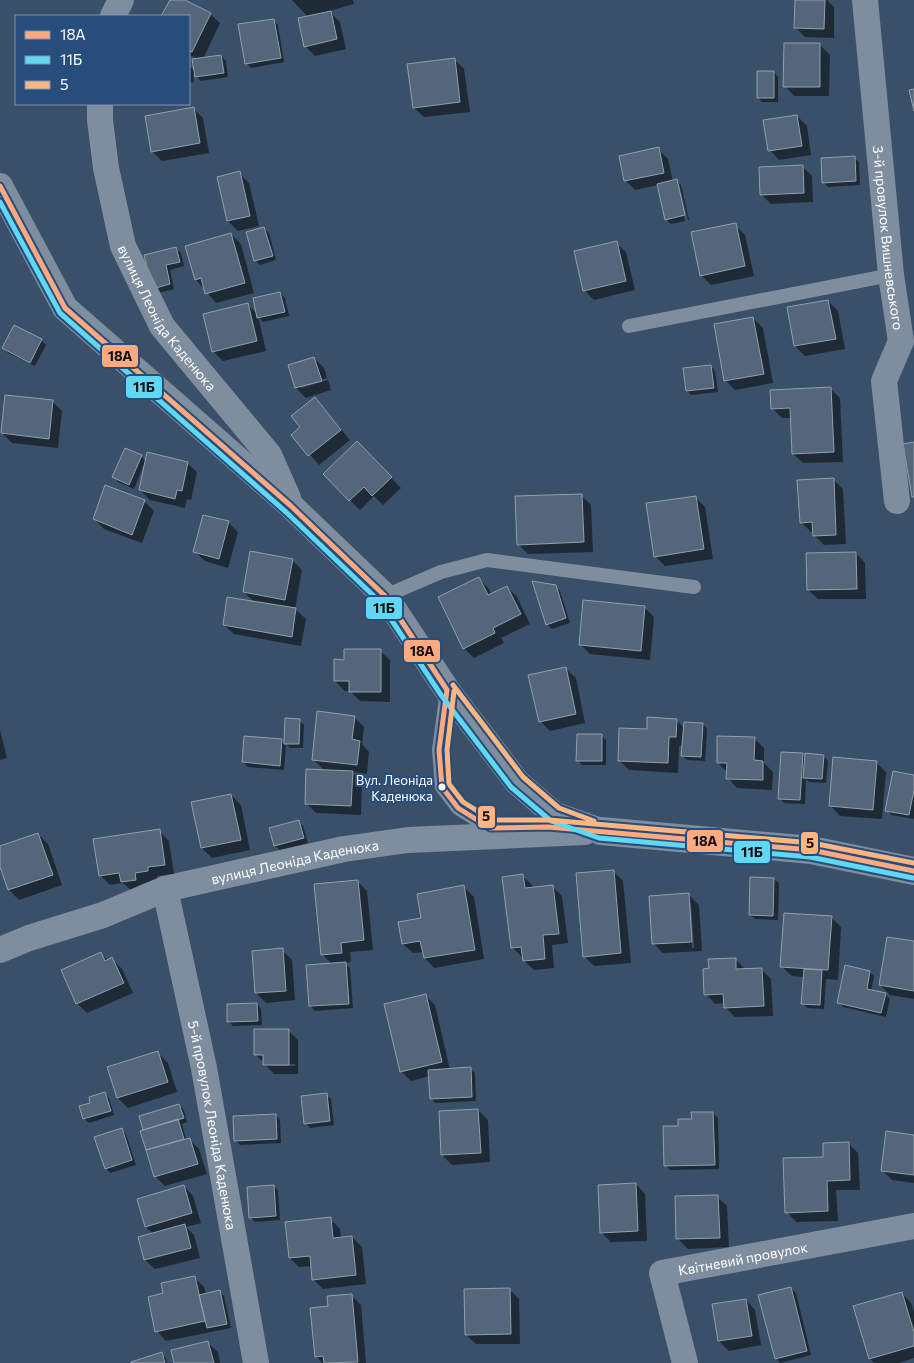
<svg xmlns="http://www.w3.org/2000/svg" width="914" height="1363" font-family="Commissioner,sans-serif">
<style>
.shadow{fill:#0007;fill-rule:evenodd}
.building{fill:#54667a;stroke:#929fae}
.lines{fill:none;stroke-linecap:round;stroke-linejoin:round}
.service{stroke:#7f8e9f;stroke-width:14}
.minor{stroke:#7f8e9f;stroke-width:26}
.tertiary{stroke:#7f8e9f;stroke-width:28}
.bus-1-casing{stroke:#264d7c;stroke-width:9}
.bus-2-casing{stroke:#264d7c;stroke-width:9}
.bus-3-casing{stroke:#264d7c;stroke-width:9}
.bus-1{stroke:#ffa980;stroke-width:5}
.bus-2{stroke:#60d8f3;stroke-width:5}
.bus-3{stroke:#ffb580;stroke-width:5}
.bus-dot{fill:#fff;stroke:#264d7c;stroke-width:2}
.labels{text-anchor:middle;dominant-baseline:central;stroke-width:4;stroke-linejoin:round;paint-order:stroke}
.bus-label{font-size:13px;fill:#fff;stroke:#264d7c;text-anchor:end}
.street-label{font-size:14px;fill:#fff;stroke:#264d7c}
.line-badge{stroke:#264d7c;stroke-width:2}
.pale-badge-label{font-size:14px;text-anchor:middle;font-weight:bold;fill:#111}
</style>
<rect width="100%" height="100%" fill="#3a4f68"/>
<!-- shadow -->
<path class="shadow" d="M171 0H183L210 14 220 23 203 59 221 56 226 61 228 77 201 81 193 74 194 82 189 83V65L195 72 198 59 189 55V16H163Z
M292 0H353L354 4 329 11 340 22 346 49 315 56 305 46 308 17Z
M796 0H827L834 7V38L805 37 795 27Z
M273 20 278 25 284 62 251 68 246 63Z
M820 45 830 55 829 96H794L785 86Z
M455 60 464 69 470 112 424 117 414 108Z
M774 72 778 77V102H762L758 98Z
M194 109 203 118 209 153 162 161 152 151Z
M797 116 807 126 811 155 779 160 770 150Z
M658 149 668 159 673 182 676 181 681 185 689 220H688L679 184H677L685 221 671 224 666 219 658 185 635 190 625 180Z
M854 158 859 162 860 185 828 187 824 183Z
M802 166 812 176 813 202 771 204 761 194Z
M239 173 249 183 259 226 238 231 228 221 218 178Z
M735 225 745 235 754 276 711 285 701 275Z
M264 228 269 233 276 260 260 265 255 260Z
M231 234 241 244 254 293 216 303 196 280 187 247Z
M616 243 626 252 635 290 594 300 584 290Z
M176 249 181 253 184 266 170 270 174 289 158 293 146 256Z
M280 293 285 298 289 316 263 322 258 316 266 351 223 361 213 351 248 305 258 315Z
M828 301 838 311 845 349 805 356 795 346Z
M753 318 763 328 773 383 735 390 725 380Z
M14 327 41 340 46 345 35 366 8 353 3 348Z
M314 358 324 368 327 378 301 386V388L328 380 331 390 306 398 296 388 290 366Z
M711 366 715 371 718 392 691 395 687 390Z
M830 388 840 398 843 462 803 463 793 454 792 418H782L772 408Z
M314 399 324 409 350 440 319 465 293 435 302 428Z
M53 402 62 411 58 448 12 443 2 433Z
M357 443 401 488 383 505 374 496 360 510 324 474Z
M141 456 146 462 187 463 197 472 191 500 187 499 185 508 150 500 140 490 145 464H144L134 489 118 482 114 477Z
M833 479 843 489 846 544 824 545 814 535V532H811L801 522Z
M581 495 591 505 593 552 528 554 518 544Z
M695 497 705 507 713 559 665 566 655 556Z
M144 501 154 511 142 543 104 529 94 519Z
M228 522 238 532 228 568 205 561 195 552Z
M856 553 865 563 866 599H818L808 590Z
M292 560 302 570 295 609 306 619 301 646 234 634 224 625 255 603 244 592Z
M479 578 488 588 492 595 507 587 517 597 530 624 501 638 504 643 474 658 464 648Z
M555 586 560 591 570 623 552 629 547 624Z
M644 607 654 617 650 660 590 654 581 645Z
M380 651 390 660V702L360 701 350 691H345L335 681 346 661Z
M566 669 576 678 585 723 550 731 540 721Z
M354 717 364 727 362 744 369 752 367 774 352 772 362 782 361 815 316 813 306 803 325 771 313 759Z
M286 720H299L304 725 303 748H290L286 744 284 770 248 767 243 762 281 741 285 744Z
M676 720 684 728 703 724 707 729 705 761 687 760 682 756 683 746H679L678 773 629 770 619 760 648 730Z
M0 730 7 758 0 760Z
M601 735 606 740V765H582L578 760Z
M754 738 764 748V763L773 772 772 790 737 788 728 778V773L718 763Z
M802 754 806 758 824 756 828 761 826 783 809 782 806 779 805 804 784 803 779 798Z
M876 762 886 772 882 819 840 816 831 806Z
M914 776V819L891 815 887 810Z
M231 795 241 805 250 850 212 858 202 848Z
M299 822 303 826 308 843 280 850 275 846Z
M159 831 169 841 174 874 157 876V881L144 883 145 889 132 891 123 883 110 885 100 875Z
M38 834 48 844 62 885 19 900 9 890 0 863V847Z
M613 871 623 881 631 963 594 966 584 956Z
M523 876 533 886V888L552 886 562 896 568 943 552 945 554 968 534 970 524 961 523 957H522L512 947Z
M774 879 779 883 778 920 755 919 750 915Z
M357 881 367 891 373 950 350 952 351 962 345 963 350 968 353 1008 315 1011 311 1006 308 966 332 964 322 954Z
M464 887 474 897 484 959 434 968 425 958 424 952 413 953 403 944 422 919Z
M689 895 699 905 702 951 663 953 654 944ZM689 903H691L694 948H692Z
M831 917 841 927 838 980 826 979 824 1009 807 1008 803 1003 804 977 792 976 782 967Z
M914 942V999L890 995 880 985Z
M282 950 292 960 295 1000 266 1003 256 993Z
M101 954 108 961 112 959 122 969 133 993 87 1013 77 1003 63 971Z
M735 959 745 969 762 970 771 979 773 1016 735 1017 725 1007V1003L715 1004 706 994Z
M870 972 874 976 871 991 885 994 890 999 886 1017 843 1007 839 1003Z
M425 995 435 1005 450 1070 470 1069 475 1073 476 1101 435 1103 431 1098 430 1076 411 1081 401 1071Z
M257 1004 261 1009 262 1025 233 1026 229 1022Z
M288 1030 298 1040V1074H274L256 1055ZM270 1064H295V1066H272Z
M158 1053 168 1063 177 1092 128 1108 118 1098 109 1068Z
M105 1094 109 1098 114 1115 89 1123 84 1118 92 1104Z
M326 1095 331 1099 334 1125 310 1128 306 1123Z
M179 1106 184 1110 187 1122 182 1124 186 1140 189 1139 199 1149 207 1174 165 1186 155 1176 141 1132 145 1130 140 1117Z
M478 1110 488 1120 490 1162 452 1165 442 1155Z
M713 1113 718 1118 719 1169 670 1170 665 1165 680 1127 693 1120Z
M276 1115 280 1120 281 1143 240 1145 236 1141Z
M121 1130 126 1134 136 1165 110 1173 106 1168Z
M914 1136V1183L892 1180 882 1170Z
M849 1144 858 1153 860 1190H836L838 1221 796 1222 787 1212 824 1158Z
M636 1184 645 1194 647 1241 611 1242 601 1232Z
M184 1186 193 1196 201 1223 186 1227 194 1235 200 1258 155 1269 145 1260 153 1234 146 1227 138 1200Z
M274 1186 278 1191 280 1220 255 1222 250 1217Z
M717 1197 727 1206 729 1247 688 1249 678 1239Z
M330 1219 340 1229 341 1239 352 1237 362 1247 366 1284 323 1289 313 1279 312 1266 299 1267 290 1258Z
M194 1277 204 1287 206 1294 219 1291 224 1296 231 1328 166 1341 157 1331 164 1294Z
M791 1288 796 1293 811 1355 780 1363 776 1358Z
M510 1290 519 1299 520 1344H476L466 1335Z
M902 1293 911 1303 914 1312V1358L899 1363H874L870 1359Z
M351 1295 361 1305 366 1363H322L316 1356Z
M746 1300 755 1310 761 1345 729 1351 719 1341 714 1305Z
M208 1343 218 1352 220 1363H175Z
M161 1354 166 1358 167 1363H132Z"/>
<!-- building -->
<path class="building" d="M170 0H185L211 13 192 52 189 51V16H161Z
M795 0H825L824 29 794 28Z
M331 11 337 39 304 47 298 18Z
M274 19 281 58 245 64 238 24Z
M784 43H820V87H783Z
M221 55 224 73 195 77 192 59Z
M455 58 460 102 413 108 407 64Z
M757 71H774V98H757Z
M914 89V111L909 90Z
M194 107 200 143 151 152 145 116Z
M797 115 802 146 768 151 763 120Z
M659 147 664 173 624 181 619 156Z
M855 156 856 181 822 183 821 158Z
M803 165 804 193 760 195 759 167Z
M240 171 250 216 227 221 217 177Z
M677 179 685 215 665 220 657 184Z
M736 223 745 266 700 276 691 232Z
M264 227 273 256 254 261 246 232Z
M231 233 245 283 205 294 201 278 195 280 185 246Z
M617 241 626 281 583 291 574 251Z
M176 247 180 262 166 265 170 284 152 289 144 255Z
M280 292 285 312 257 318 253 298Z
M828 300 836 339 794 346 787 307Z
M248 303 257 341 212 352 203 314Z
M753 317 764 374 724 381 714 324Z
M14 325 42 339 30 363 2 348Z
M314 357 322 381 295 388 288 365Z
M711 365 714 388 686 391 683 368Z
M831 387 834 452 792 454 790 408 771 409 770 390Z
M5 395 53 400 49 439 1 433Z
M315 397 341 430 308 456 291 435 300 427 291 416Z
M357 441 392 477 372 496 364 487 349 501 323 474Z
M914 442V497H912L903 444Z
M125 448 142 455 129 485 112 477Z
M147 452 188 462 182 491 177 490 175 499 139 490Z
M834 478 836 535 813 536 812 522 800 523 797 480Z
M105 485 145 500 132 535 93 519Z
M582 494 584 542 517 545 515 496Z
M696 496 704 549 654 557 646 503Z
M203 515 229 521 219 559 193 552Z
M250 551 293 559 285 600 243 592Z
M856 552 857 589 807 590 806 553Z
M479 577 488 595 507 586 521 614 493 628 495 633 463 649 438 597Z
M532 581 556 585 566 618 546 625Z
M227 597 296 608 292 637 223 625Z
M583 600 645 606 641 651 579 645Z
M344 649H381V692H349V681H334V659L344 660Z
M566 667 576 714 539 722 528 675Z
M317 711 355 716 352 739 360 741 357 765 312 760Z
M647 717 677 719 676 737H669L668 763 618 761 619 728 647 729Z
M285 718 300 719 299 744H284Z
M684 722 703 723 701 757 681 756Z
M577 734H602V761H576Z
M244 736 282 739 280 766 242 762Z
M717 736 755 737 754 760 763 761V780L726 779 727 763H717Z
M781 752 803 753 800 800 778 799Z
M805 753 824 755 822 779 803 778Z
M833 757 877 761 873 810 829 806Z
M306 769 353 771 351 806 305 804Z
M893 771 914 775V790L909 815 885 811Z
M231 794 241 840 201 848 191 802Z
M299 820 304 838 274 846 269 828Z
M160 829 165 865 148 867V871L135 873 136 880 121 882 119 873 99 876 93 839Z
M38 833 53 875 8 890 0 867V846Z
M614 870 621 953 583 957 576 873Z
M523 874 525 888 553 885 559 934 543 935 545 959 523 961 521 947 511 948 502 877Z
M750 877 774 878 773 916 749 915Z
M358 880 364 940 341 943 342 953 321 955 314 884Z
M464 885 475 950 424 958 420 941 402 944 398 922 421 918 417 894Z
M689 893 692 942 652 944 649 896Z
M784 913 832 916 828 970 780 967Z
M887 937 914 941V991L879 985Z
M283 948 286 991 255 993 252 951Z
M101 952 105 961 112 957 124 983 76 1004 61 970Z
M736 958V969L762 968 764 1006 724 1008 723 994 704 995 703 969 709 968 708 959Z
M346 962 349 1004 309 1006 306 965Z
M845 965 870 971 867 989 886 993 881 1013 837 1003Z
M804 969 822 970 820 1005 801 1004Z
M426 994 442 1062 400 1072 384 1004Z
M257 1003 258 1021 227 1022V1004Z
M254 1029H289V1065H263V1055H254Z
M158 1051 168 1082 117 1098 107 1067Z
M471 1067 472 1097 430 1099 428 1070Z
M105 1092 111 1111 83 1119 79 1106 90 1103 89 1097Z
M327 1093 330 1121 304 1124 301 1096Z
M179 1104 184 1118 143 1130 139 1116Z
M478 1109 481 1153 441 1155 439 1111Z
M691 1112H713L715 1165 664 1166 663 1126H678V1119H692Z
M276 1114 277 1139 234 1141 233 1116Z
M178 1119 184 1139 146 1150 140 1131Z
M122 1128 132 1160 105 1169 94 1137Z
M886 1131 914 1135V1175L881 1171Z
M190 1138 198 1164 154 1177 146 1150Z
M849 1142 850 1180 827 1181 828 1211 785 1213 783 1158 823 1157V1143Z
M636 1183 638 1231 600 1233 598 1185Z
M184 1185 192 1213 145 1227 137 1199Z
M274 1185 276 1216 249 1218 247 1187Z
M718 1195 720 1238 676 1239 675 1196Z
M331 1217 333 1238 352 1236 356 1275 312 1280 310 1256 289 1258 285 1222Z
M185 1224 191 1248 144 1260 138 1237Z
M195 1276 205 1321 155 1332 148 1297 163 1293 161 1283Z
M791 1287 807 1351 775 1359 758 1295Z
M510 1288 511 1334 465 1335 464 1289Z
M220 1290 227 1324 207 1328 199 1295Z
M902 1292 914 1332V1346L869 1359 853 1306Z
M352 1294 358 1362 324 1363 323 1356 315 1357 310 1308 328 1306 327 1296Z
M746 1299 752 1336 718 1341 712 1304Z
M208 1341 214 1363H174L171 1350Z
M162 1352 165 1363H131V1362Z"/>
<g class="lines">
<!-- service -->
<path class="service" d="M629 326 891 275
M385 596 441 572 487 560 694 587
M447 691 439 750 442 787 458 808 490 828H500"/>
<!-- minor -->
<g class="minor">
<path id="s1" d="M865 0 891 275 901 341 884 381 897 501"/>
<path d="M113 16 121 0"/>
<path id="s2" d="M100 104V120L106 168 123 246 162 326 269 455 288 498"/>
<path d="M0 186 65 308 291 506 385 596 447 690 517 782 555 815 601 831"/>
<path id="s3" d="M165 889 204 1068 256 1363"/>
<path id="s4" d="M0 950 29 938 103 915 165 889 344 849 408 840 585 832"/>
<path id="s5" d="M685 1363 662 1273 914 1226"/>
</g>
<!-- tertiary -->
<path class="tertiary" d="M601 831 811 850 914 871"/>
<defs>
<path id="bus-1" d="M0 186 65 308 291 506 385 596 447 690 439 750 442 787 458 808 490 828 548 827 811 850 914 871"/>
<path id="bus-2" d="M0 202 60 313 286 512 379 601 441 695 511 787 551 821 599 838 810 857 913 878"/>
<path id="bus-3" d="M453 685 523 777 559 808 594 821
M454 691 447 750 449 784 463 802 492 820H549L812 843 914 863"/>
</defs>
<!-- bus-1 casing -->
<use href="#bus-1" class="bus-1-casing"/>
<!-- bus-2 casing -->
<use href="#bus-2" class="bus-2-casing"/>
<!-- bus-3 casing -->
<use href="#bus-3" class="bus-3-casing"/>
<!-- bus-1 -->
<use href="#bus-1" class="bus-1"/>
<!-- bus-2 -->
<use href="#bus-2" class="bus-2"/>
<!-- bus-3 -->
<use href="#bus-3" class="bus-3"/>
</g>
<!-- markers -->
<circle class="bus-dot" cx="442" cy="787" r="4.5"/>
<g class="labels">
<!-- bus labels -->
<g class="bus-label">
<text x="433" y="780">Вул. Леоніда<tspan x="433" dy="16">Каденюка</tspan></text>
</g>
<!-- street labels -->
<g class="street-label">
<text stroke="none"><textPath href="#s1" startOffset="239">3-й провулок Вишневського</textPath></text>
<text stroke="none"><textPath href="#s2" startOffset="229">вулиця Леоніда Каденюка</textPath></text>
<text stroke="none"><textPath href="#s4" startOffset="309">вулиця Леоніда Каденюка</textPath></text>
<text stroke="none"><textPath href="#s3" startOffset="241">5-й провулок Леоніда Каденюка</textPath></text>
<text stroke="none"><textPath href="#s5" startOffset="175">Квітневий провулок</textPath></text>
</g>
</g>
<g class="line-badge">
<rect x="101" y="344" width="38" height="24" rx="5" fill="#ffa980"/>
<rect x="125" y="375" width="38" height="24" rx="5" fill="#60d8f3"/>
<rect x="365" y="596" width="38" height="24" rx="5" fill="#60d8f3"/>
<rect x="403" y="639" width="38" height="24" rx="5" fill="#ffa980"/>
<rect x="477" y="805" width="19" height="24" rx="5" fill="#ffb580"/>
<rect x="686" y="829" width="38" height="24" rx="5" fill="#ffa980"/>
<rect x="800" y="831" width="19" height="24" rx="5" fill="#ffb580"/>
<rect x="733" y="840" width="38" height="24" rx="5" fill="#60d8f3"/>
</g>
<g class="pale-badge-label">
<text x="120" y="361">18А</text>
<text x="144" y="392">11Б</text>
<text x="384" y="613">11Б</text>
<text x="422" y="656">18А</text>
<text x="486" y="821">5</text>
<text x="705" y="846">18А</text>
<text x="810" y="848">5</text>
<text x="752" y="857">11Б</text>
</g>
<!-- legend -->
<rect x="15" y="15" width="175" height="90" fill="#264d7c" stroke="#7d94b0"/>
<rect x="25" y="31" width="25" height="8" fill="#ffa980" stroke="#7d94b0"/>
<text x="60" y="40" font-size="15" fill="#ffffff">18А</text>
<rect x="25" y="56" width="25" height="8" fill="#60d8f3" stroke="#7d94b0"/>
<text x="60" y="65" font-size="15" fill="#ffffff">11Б</text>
<rect x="25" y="81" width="25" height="8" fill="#ffb580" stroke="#7d94b0"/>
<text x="60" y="90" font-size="15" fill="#ffffff">5</text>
</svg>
